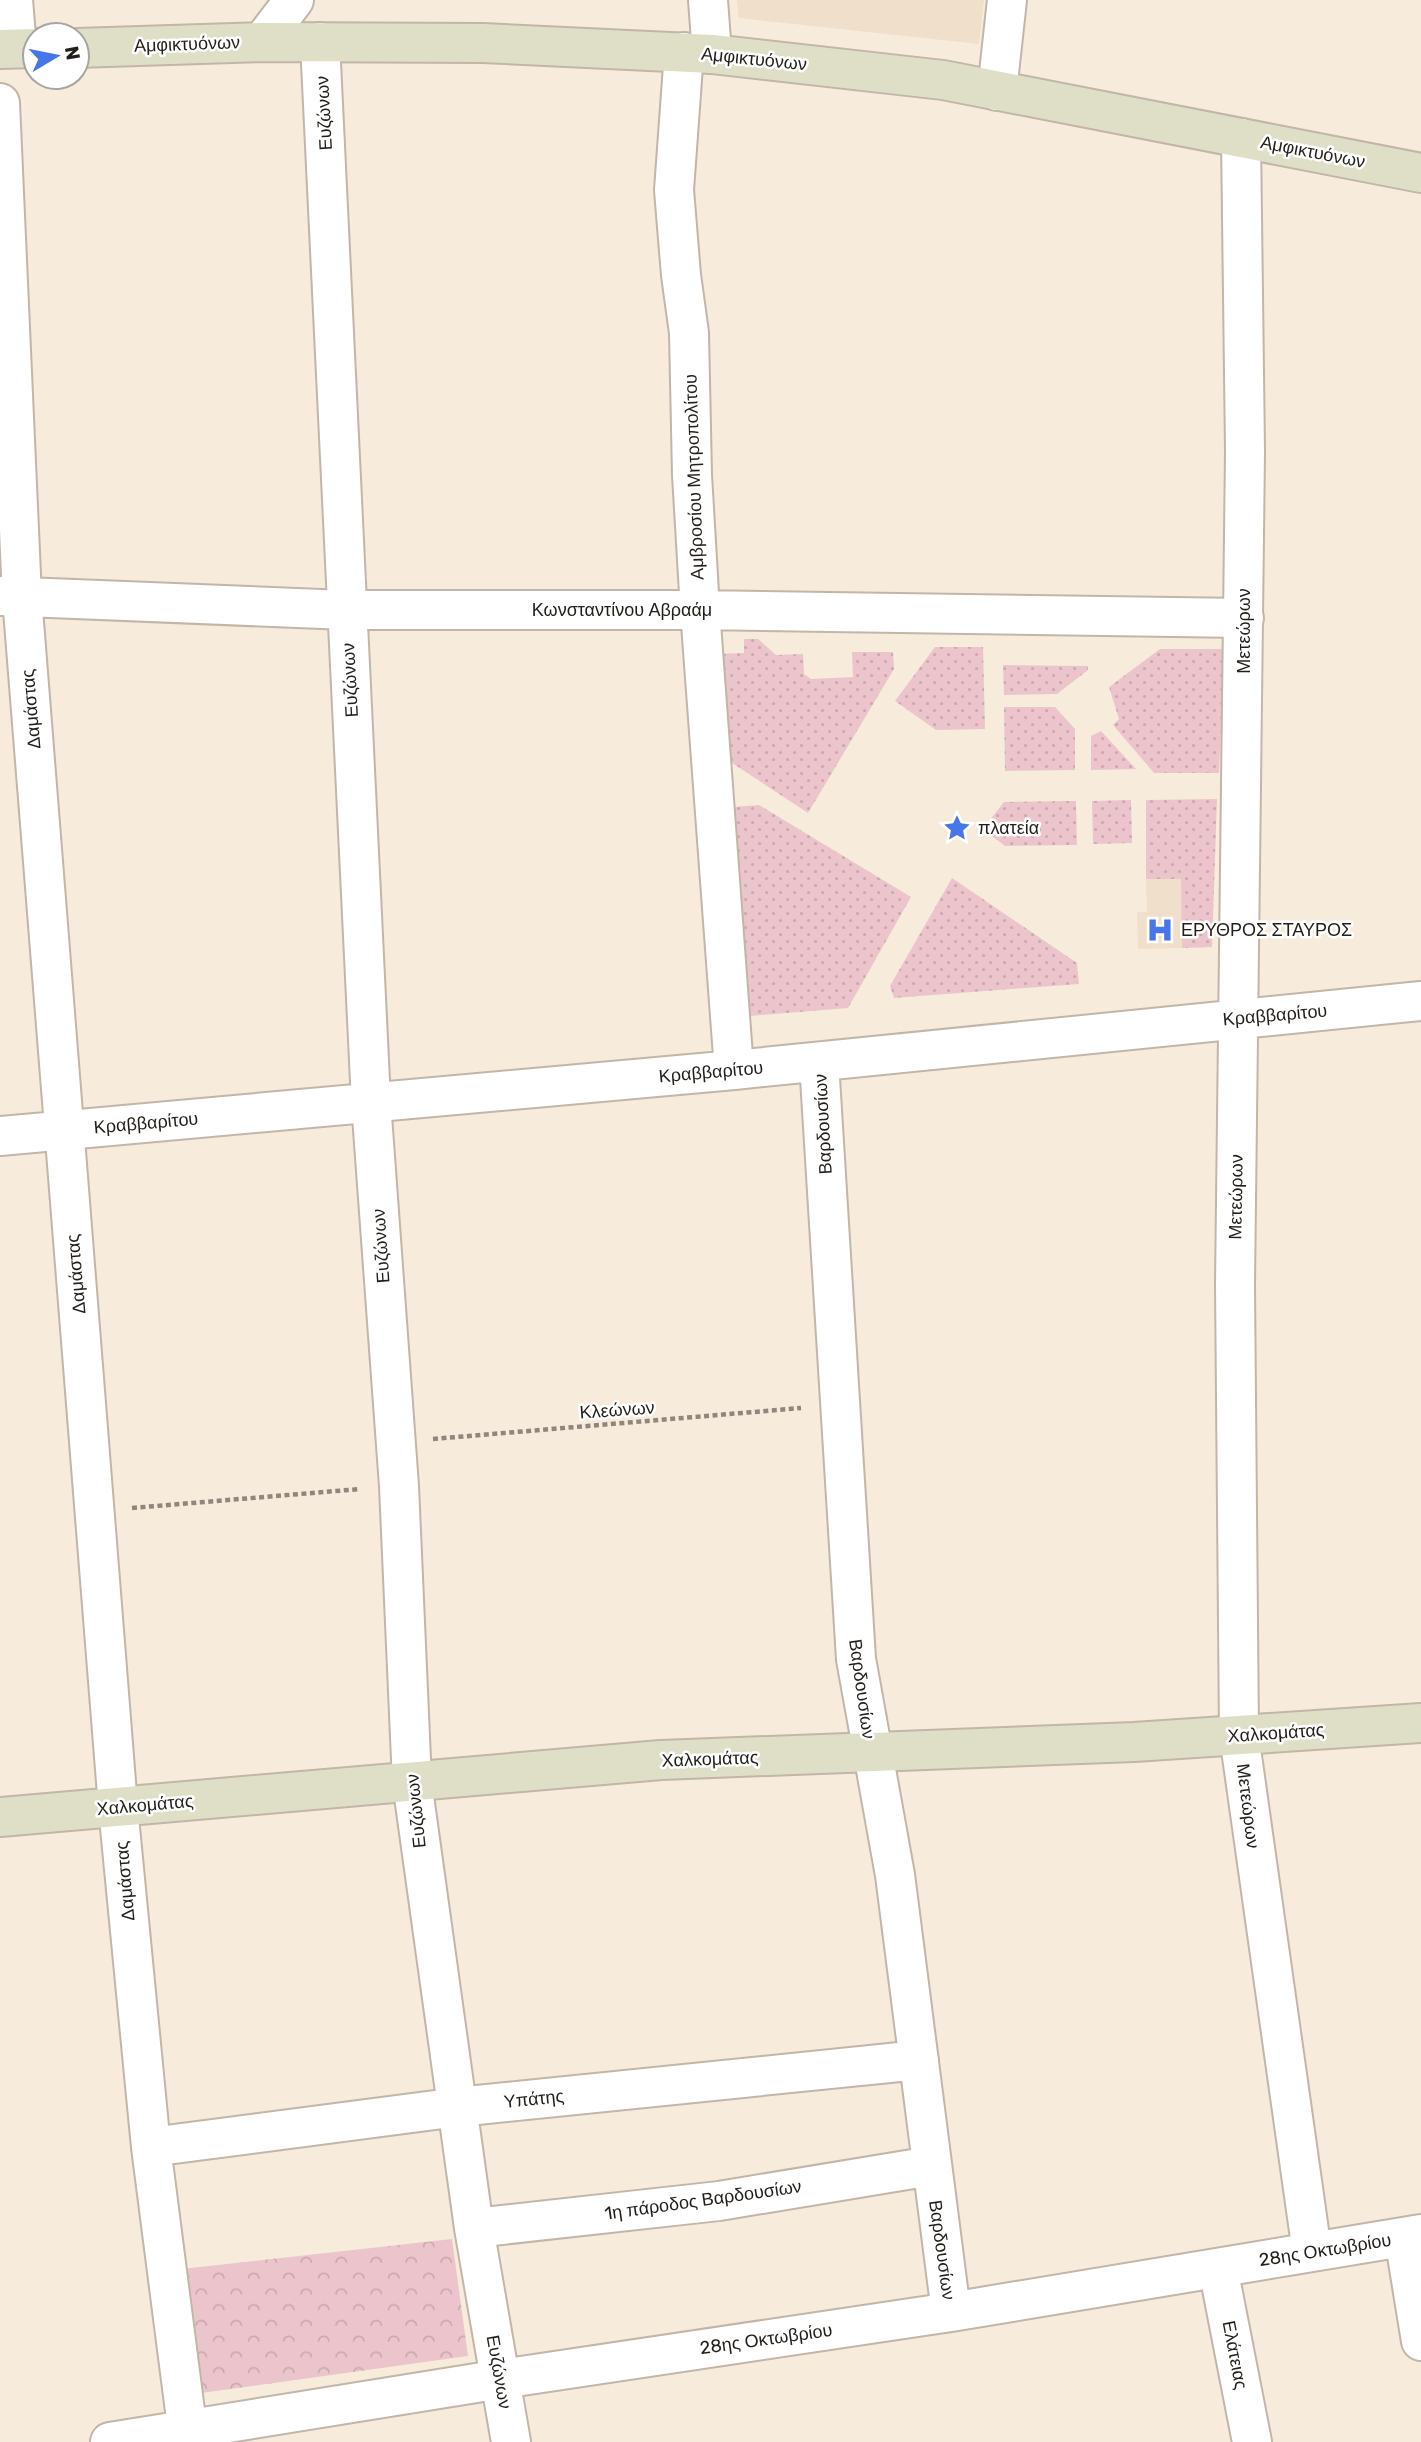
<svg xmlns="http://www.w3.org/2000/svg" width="1421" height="2442" font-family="Rubik,sans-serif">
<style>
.built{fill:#f0dfca}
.grass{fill:url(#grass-dots)}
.forest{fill:url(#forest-crowns)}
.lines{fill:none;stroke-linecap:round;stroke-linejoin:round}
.street-casing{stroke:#c1b6a8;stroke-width:42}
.secondary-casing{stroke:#c1b6a8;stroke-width:42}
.path{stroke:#8f867c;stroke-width:4.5;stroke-dasharray:5 3.5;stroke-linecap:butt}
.street{stroke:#fff;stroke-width:38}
.secondary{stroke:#dfdfc8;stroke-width:38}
.labels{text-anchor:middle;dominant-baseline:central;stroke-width:5;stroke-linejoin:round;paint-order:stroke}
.street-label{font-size:18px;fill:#221e19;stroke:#fff}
.poi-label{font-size:18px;fill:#221e19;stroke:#fff;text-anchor:start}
</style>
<defs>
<pattern id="grass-dots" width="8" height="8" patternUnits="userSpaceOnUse" patternTransform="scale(1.75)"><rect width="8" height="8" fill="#ecc5cc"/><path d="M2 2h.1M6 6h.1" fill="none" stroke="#caa9af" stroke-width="1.8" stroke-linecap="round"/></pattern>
<pattern id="forest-crowns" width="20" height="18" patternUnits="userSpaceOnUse" patternTransform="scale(1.75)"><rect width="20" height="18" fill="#ecc5cc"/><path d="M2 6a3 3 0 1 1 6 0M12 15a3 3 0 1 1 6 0" fill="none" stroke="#caa9af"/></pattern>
</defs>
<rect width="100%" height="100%" fill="#f7ebdc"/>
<!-- built -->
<path class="built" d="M737 0H984L979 44 739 18Z
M1146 879H1182V948L1138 949 1137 912H1147Z"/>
<!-- grass -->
<path class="grass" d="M744 639H758L776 655 803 654 804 674 811 679 853 677 852 652H893L894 669 808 813 720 755 715 654 744 653Z
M935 647H983L985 729 936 730 895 701Z
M1160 649H1224L1219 773H1154L1113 725 1119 719 1109 687Z
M1003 665 1088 666V670L1057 694 1004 695Z
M1004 707H1055L1075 729V770L1005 771Z
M1101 731 1136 769 1091 770V736Z
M1217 799 1212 947 1182 948 1181 879H1146V800Z
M1131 800 1132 843 1093 844 1092 801Z
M1076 801 1077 845 1005 846 983 829 1004 802Z
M759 805 911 897 848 1008 750 1016 734 807Z
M952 878 1077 963 1079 984 894 998 890 986Z"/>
<!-- forest -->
<path class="forest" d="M452 2239 468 2356 201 2393 182 2269Z"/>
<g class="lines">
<defs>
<path id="street" d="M13 0 17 48
M708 0 712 54
M262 42 294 0
M320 42 371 1102 399 1486 412 1782 474 2228 511 2442
M684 52 674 190 681 275 689 333 692 475 700 610 734 1070
M997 91 1007 0
M0 103 22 597 118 1807 151 2147 189 2442
M1241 138 1245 451 1235 1285 1239 1735 1312 2252
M0 596 346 610H700L1244 618
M819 1062 856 1659 895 1875 951 2312
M0 1136 734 1070 1421 1001
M151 2147 458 2107 919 2060
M474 2228 719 2201 931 2166
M1404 2237 1421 2341
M1218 2268 1252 2442
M110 2442 501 2379 951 2312 1421 2234"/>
<path id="secondary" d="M77 48 262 42 483 43 712 54 943 80 1421 173
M0 49 35 48
M0 1817 661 1760 1134 1742 1421 1723"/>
</defs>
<!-- street casing -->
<use href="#street" class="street-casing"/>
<!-- secondary casing -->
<use href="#secondary" class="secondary-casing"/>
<!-- path -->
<path class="path" d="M433 1439 801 1408
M132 1508 360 1489"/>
<!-- street -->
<use href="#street" class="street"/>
<!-- secondary -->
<use href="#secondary" class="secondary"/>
</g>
<!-- icons -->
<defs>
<symbol id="sight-bare" viewBox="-9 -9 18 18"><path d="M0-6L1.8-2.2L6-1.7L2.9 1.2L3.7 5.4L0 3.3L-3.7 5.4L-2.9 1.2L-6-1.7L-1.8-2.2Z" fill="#4676e7" stroke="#fff" stroke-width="2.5" paint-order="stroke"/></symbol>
<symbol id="hospital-bare" viewBox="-9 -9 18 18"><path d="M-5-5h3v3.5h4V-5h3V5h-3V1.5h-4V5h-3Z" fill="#4676e7" stroke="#fff" stroke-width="2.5" paint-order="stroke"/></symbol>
</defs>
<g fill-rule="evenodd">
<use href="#sight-bare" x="938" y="809" width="38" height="38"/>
<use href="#hospital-bare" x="1141" y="911" width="38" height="38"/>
</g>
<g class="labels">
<!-- street labels -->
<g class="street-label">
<text transform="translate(187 44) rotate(-2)">Αμφικτυόνων</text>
<text transform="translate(754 59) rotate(6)">Αμφικτυόνων</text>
<text transform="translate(324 113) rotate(-93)">Ευζώνων</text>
<text transform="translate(1313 152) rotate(11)">Αμφικτυόνων</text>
<text transform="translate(694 477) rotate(-92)">Αμβροσίου Μητροπολίτου</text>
<text x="622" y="610">Κωνσταντίνου Αβραάμ</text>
<text transform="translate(1244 631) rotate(-90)">Μετεώρων</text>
<text transform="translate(350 680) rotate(-93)">Ευζώνων</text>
<text transform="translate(31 709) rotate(-95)">Δαμάστας</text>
<text transform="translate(1275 1015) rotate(-5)">Κραββαρίτου</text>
<text transform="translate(711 1072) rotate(-5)">Κραββαρίτου</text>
<text transform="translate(146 1123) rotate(-5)">Κραββαρίτου</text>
<text transform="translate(823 1124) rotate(-93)">Βαρδουσίων</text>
<text transform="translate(1236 1197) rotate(-89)">Μετεώρων</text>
<text transform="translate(381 1246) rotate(-94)">Ευζώνων</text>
<text transform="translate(76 1274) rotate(-95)">Δαμάστας</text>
<text transform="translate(617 1410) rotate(-4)">Κλεώνων</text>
<text transform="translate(862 1689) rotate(82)">Βαρδουσίων</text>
<text transform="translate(1276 1733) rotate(-4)">Χαλκομάτας</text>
<text transform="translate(710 1759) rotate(-2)">Χαλκομάτας</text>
<text transform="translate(145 1805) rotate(-5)">Χαλκομάτας</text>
<text transform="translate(1248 1806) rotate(83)">Μετεώρων</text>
<text transform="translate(416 1811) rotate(-96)">Ευζώνων</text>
<text transform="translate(125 1881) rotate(-95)">Δαμάστας</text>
<text transform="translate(534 2099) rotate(-6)">Υπάτης</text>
<text transform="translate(703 2200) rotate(-8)">1η πάροδος Βαρδουσίων</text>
<text transform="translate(942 2250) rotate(82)">Βαρδουσίων</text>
<text transform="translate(1325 2250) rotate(-9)">28ης Οκτωβρίου</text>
<text transform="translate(766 2339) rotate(-8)">28ης Οκτωβρίου</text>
<text transform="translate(1235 2355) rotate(79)">Ελάτειας</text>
<text transform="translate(499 2372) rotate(80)">Ευζώνων</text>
</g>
<!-- poi labels -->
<g class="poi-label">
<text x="978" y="828">πλατεία</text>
<text x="1181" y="930">ΕΡΥΘΡΟΣ ΣΤΑΥΡΟΣ</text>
</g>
</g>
<!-- north arrow -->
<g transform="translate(56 56) rotate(80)"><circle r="33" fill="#ffffff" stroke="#a7a5a3" stroke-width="2"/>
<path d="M0-5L12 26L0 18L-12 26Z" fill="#4676e7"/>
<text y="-10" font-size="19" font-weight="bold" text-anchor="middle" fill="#221e19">N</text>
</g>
</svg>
